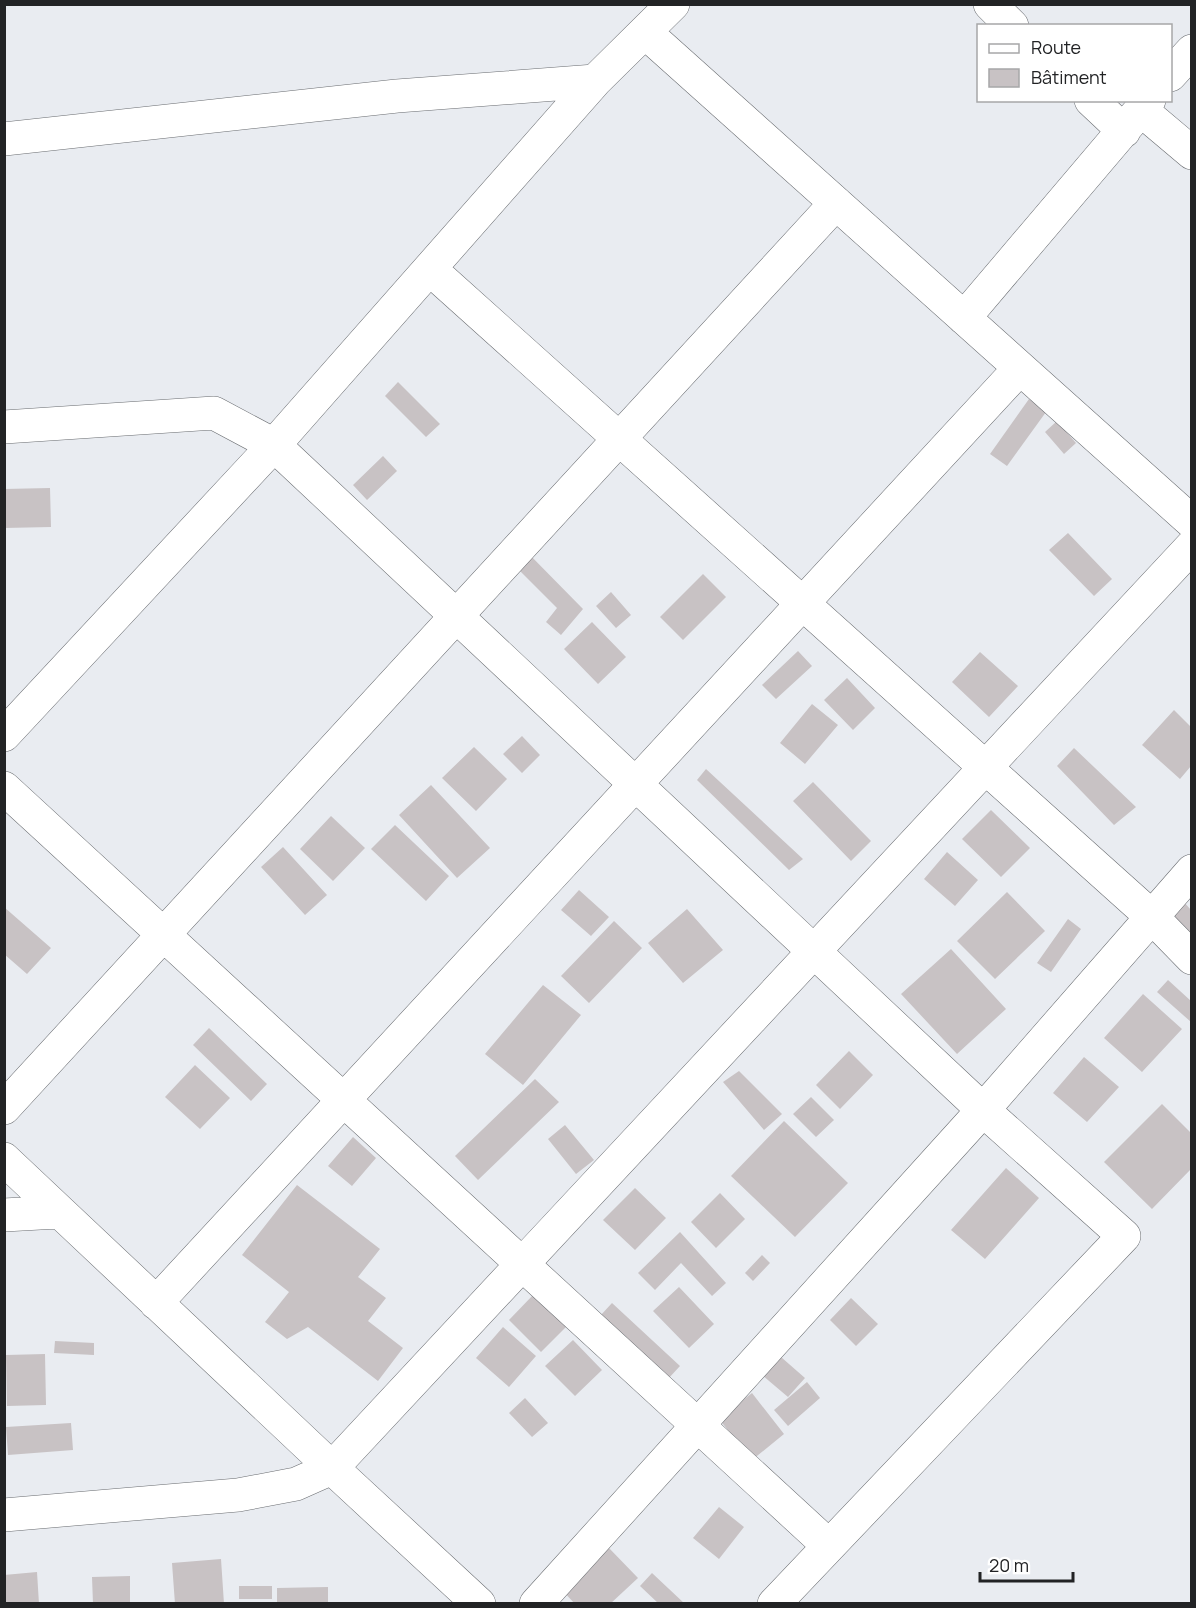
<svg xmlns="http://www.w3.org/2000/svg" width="1196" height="1608" font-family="Manrope,sans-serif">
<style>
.building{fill:#c8c2c4}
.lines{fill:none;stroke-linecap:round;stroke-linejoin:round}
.minor-casing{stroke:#696c70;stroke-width:34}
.minor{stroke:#fff;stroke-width:33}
</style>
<rect width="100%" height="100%" fill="#e9ecf1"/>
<!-- building -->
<path class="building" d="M398 382 440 424 426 437 385 396Z
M1029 399 1046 412 1007 466 990 454Z
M1057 421 1076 443 1064 454 1045 432Z
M383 456 397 471 367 500 353 485Z
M50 488 51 527 4 528V489Z
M1068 533 1112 579 1094 596 1049 550Z
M524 549 583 609 561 635 546 622 557 608 510 561Z
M703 574 726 597 683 640 660 617Z
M611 592 631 615 616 628 596 606Z
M592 622 626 657 598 684 564 649Z
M798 651 812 666 776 699 762 685Z
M980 652 1018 686 989 717 952 682Z
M847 678 875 708 853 730 824 700Z
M812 704 838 725 805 764 780 743Z
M1174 710 1191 727V766L1180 779 1142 745Z
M522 736 540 755 522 773 503 754Z
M474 747 507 779 476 811 442 778Z
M1074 748 1136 807 1114 825 1057 766Z
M706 769 803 859 789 870 697 780Z
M813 782 871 841 851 861 793 801Z
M431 785 490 848 457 878 399 815Z
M991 810 1030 848 1001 877 962 839Z
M331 816 365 848 333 881 300 849Z
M395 825 449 876 426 901 371 849Z
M283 847 327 895 305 915 261 867Z
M947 852 978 880 955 906 924 879Z
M579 890 609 917 591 936 561 910Z
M1007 892 1045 931 995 979 957 941Z
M1183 901 1191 910V940L1168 915Z
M4 907 51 948 27 974 4 954Z
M687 909 723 950 683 983 648 943Z
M1068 919 1081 929 1051 972 1037 963Z
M614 921 642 948 589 1003 561 976Z
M951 949 1006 1009 957 1054 901 994Z
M1168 980 1191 1001V1022L1157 992Z
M543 985 581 1015 523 1085 485 1054Z
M1143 994 1182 1029 1142 1072 1104 1038Z
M209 1028 267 1084 251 1101 193 1045Z
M849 1051 873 1075 840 1109 816 1085Z
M1084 1057 1119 1087 1087 1122 1053 1093Z
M195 1065 230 1098 200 1129 165 1097Z
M739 1071 782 1114 764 1130 723 1082Z
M535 1079 559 1102 478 1180 455 1156Z
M811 1097 834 1120 816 1137 793 1114Z
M1162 1104 1191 1133V1169L1152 1209 1104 1162Z
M784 1121 848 1183 795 1237 731 1176Z
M565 1125 594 1160 576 1174 548 1139Z
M353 1137 376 1158 352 1186 328 1166Z
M1006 1168 1039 1198 985 1259 951 1230Z
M297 1185 380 1249 358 1277 386 1298 368 1321 403 1348 378 1381 308 1327 287 1339 265 1322 289 1292 242 1255Z
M635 1188 666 1218 635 1250 603 1220Z
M720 1193 745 1219 716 1248 691 1222Z
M680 1232 726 1283 712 1296 681 1263 655 1290 638 1273Z
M762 1255 770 1263 753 1281 745 1273Z
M679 1287 714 1324 689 1348 653 1311Z
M534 1294 567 1326 541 1352 509 1320Z
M851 1298 878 1324 856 1346 830 1320Z
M612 1303 680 1366 668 1379 600 1316Z
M503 1327 536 1356 509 1387 476 1358Z
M573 1340 602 1370 575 1396 545 1366Z
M55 1341 94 1343V1355L54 1353Z
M773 1350 805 1378 788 1397 756 1370Z
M45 1354 46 1405 7 1406 6 1355Z
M807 1382 820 1398 788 1426 774 1410Z
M752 1393 784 1434 752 1460 719 1419Z
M525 1398 548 1423 532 1437 509 1413Z
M71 1423 73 1450 8 1455 6 1427Z
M719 1507 744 1527 719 1559 693 1538Z
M608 1547 638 1578 610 1604H575L562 1590Z
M221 1559 224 1604H175L172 1563Z
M37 1572 39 1604H4V1575Z
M652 1573 685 1604H659L640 1586Z
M130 1576V1604H93L92 1577Z
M239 1586H272V1599H239Z
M328 1587V1604H277V1588Z"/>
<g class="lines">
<defs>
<path id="minor" d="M990 4 1012 26
M645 32 1192 522
M1170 75 1192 51
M1091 100 1124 131
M1141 110 1192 153
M4 139 397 96 595 81
M430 269 1151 916 1192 958
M964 318 1149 100
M4 427 214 413 274 445 983 1110 1124 1236 774 1604
M4 735 274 445 595 81 673 4
M4 788 829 1546
M4 1108 836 203
M4 1159 332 1468 479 1604
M4 1215 58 1212
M156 1303 1020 368
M4 1515 238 1495 296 1484 332 1468 1192 546
M536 1604 983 1110 1192 871"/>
</defs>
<!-- minor casing -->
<use href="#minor" class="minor-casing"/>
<!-- minor -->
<use href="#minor" class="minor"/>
</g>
<!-- border -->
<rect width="1196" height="1608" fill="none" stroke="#222325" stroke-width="12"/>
<!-- legend -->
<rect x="977" y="24" width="195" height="78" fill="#ffffff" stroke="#a7a7a8" stroke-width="1.5"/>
<rect x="989" y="44" width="30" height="9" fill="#ffffff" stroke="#a7a7a8" stroke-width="1.5"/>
<text x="1031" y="54" font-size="18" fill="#222325">Route</text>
<rect x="989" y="69" width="30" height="18" fill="#c8c2c4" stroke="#a7a7a8" stroke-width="1.5"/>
<text x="1031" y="84" font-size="18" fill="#222325">Bâtiment</text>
<!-- scale -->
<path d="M980 1572v9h93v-9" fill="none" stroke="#222325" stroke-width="3"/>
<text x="989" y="1572" font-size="18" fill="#222325" stroke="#ffffff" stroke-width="4.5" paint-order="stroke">20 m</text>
</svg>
